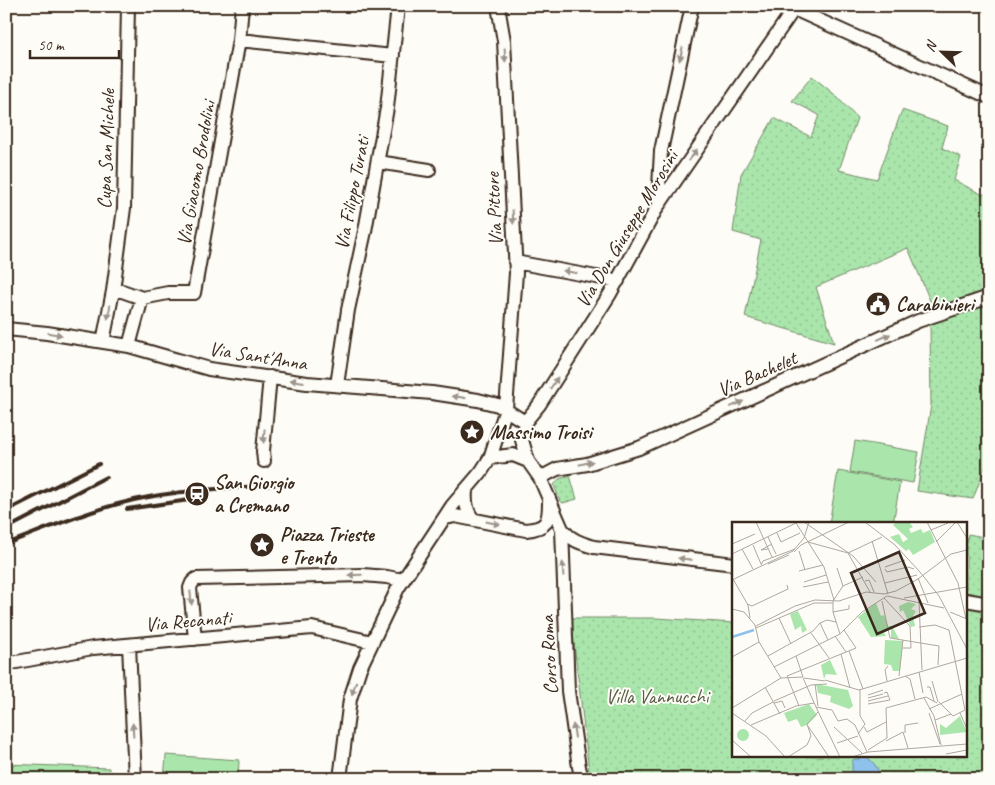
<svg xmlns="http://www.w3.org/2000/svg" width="995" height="785" font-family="Caveat,sans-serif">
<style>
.green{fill:url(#green-dots);stroke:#728865}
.pitch{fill:#aae6ac;stroke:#728865}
.water{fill:#8ec1eb;stroke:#6d8599}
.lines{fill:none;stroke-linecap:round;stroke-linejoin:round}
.minor-casing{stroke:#3b2a1e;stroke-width:16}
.minor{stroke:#fdfcf7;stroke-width:12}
.rail{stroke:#3b2a1e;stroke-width:4}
.oneway{fill:#9c938a}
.labels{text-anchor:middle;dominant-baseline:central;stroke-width:4;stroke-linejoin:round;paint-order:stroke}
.street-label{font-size:20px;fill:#3b2a1e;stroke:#fdfcf7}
.poi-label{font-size:20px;font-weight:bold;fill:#3b2a1e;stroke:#fdfcf7;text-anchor:start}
.park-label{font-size:20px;fill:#575942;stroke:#fdfcf7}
.inset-river{fill:none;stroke:#8ec1eb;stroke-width:2.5}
.inset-road{fill:none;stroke:#afa8a0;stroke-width:1}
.view{fill:#3b2a1e;fill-opacity:0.15;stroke:#3b2a1e;stroke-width:2.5}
.inset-edge{fill:none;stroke:#3b2a1e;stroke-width:2.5}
</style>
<defs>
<pattern id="green-dots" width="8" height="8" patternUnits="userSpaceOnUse" patternTransform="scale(1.25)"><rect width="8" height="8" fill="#aae6ac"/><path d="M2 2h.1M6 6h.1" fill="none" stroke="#93c594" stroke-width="1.8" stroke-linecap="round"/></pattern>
</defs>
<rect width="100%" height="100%" fill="#fdfcf7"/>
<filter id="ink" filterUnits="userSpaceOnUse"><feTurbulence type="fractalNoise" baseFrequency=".02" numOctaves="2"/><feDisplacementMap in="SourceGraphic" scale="10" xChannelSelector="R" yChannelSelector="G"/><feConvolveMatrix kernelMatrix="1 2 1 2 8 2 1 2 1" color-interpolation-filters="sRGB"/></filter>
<g filter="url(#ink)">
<!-- green -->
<path class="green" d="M812 76 834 94 857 118 839 170 877 179 902 110 948 126 942 148 961 157 954 180 983 195 989 190V289L933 308 908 248 816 287 834 343 745 317 761 240 733 232 741 174 774 118 811 137 819 115 792 101Z
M989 304V457L973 499 917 491 931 405 930 324Z
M570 476 577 499 563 503 560 501 554 485 559 479Z
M968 534 989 538V558L982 597 966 594V546Z
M966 605 980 607 982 617 989 622V779H590L571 618H656L734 623V756H966Z"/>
<!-- pitch -->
<path class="pitch" d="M855 441 919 452 913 483 850 472Z
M838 471 900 482 893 524H829Z
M166 755 239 760 238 779H164Z
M6 764 109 768V779H6Z"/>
<!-- water -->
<path class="water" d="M863 756C870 757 879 768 879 775L875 779H858L852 771V761L854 759H859Z"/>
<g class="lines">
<defs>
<path id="minor" d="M794 9 989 97
M239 40 393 56
M378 162 429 170
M658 205 661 151 692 6
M515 262 618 281
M113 291 124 208 128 6
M142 298 168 293H194L239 40 242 6
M6 329 47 333 129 346 209 369 307 383 432 393 478 400 498 405 525 422
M103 342 113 291H122L142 298 129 346
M337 385 348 310 365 231 387 108 398 6
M525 422 539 405 610 294 658 206 796 6
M525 422 522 440 528 461 540 478 562 529C571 540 580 543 594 547L734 564
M490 458 513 455 528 461
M264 461 263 451 270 377
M540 478 557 469 587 464 639 448 918 321 989 297
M466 491C465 501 466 511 473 519
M446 518 455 516 526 530C547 528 549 522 549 502
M562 529 568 691 579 767 582 779
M966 600 989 604
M195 639 190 588 192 583 196 579 363 575 387 577 403 580
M129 645 135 779
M6 664 93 648 312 628 372 642
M340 779 350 699 360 668 398 588 452 506 481 472 490 458 506 409 516 273 504 41 498 6"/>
</defs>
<!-- minor casing -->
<use href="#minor" class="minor-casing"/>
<!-- minor -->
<use href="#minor" class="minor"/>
<!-- rail -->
<path class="rail" d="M127 509 203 498
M6 511 99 464
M6 529 106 477
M6 544C43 530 80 514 118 504 169 490 222 489 274 485"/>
</g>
<!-- one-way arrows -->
<defs><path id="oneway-solid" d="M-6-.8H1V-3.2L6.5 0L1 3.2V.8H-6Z" transform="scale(1.25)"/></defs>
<g class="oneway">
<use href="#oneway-solid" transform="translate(681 54) rotate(103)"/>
<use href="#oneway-solid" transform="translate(505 55) rotate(87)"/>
<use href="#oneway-solid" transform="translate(693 155) rotate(-55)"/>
<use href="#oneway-solid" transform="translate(513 217) rotate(87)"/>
<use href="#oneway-solid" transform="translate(570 272) rotate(-170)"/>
<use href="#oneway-solid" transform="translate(109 312) rotate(101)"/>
<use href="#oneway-solid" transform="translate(55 334) rotate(9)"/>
<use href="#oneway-solid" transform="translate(884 337) rotate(-24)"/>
<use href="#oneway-solid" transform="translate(297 381) rotate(-172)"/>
<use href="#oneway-solid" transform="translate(554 383) rotate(-57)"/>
<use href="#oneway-solid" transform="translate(459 397) rotate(-171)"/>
<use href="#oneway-solid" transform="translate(737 404) rotate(-24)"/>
<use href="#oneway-solid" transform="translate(264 436) rotate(95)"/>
<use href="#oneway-solid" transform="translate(586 463) rotate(-13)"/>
<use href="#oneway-solid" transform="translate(493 523) rotate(12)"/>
<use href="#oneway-solid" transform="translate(685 559) rotate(-173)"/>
<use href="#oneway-solid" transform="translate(563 569) rotate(-93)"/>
<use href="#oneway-solid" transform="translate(355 575) rotate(179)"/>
<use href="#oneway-solid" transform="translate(191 598) rotate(84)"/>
<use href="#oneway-solid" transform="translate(354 688) rotate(108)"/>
<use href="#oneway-solid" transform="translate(133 730) rotate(-93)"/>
<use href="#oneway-solid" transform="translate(574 731) rotate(-98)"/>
</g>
</g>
<!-- icons -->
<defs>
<symbol id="civic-disc" viewBox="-11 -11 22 22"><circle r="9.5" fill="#3b2a1e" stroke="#fdfcf7"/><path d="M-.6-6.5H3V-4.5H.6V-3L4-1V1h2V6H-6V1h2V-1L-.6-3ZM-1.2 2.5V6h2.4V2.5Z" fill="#fff"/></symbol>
<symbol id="sight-disc" viewBox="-11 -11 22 22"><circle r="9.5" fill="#3b2a1e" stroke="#fdfcf7"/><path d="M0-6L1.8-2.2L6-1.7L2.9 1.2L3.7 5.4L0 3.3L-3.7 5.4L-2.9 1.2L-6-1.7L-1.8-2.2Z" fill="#fff"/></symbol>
<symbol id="station-disc" viewBox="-11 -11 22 22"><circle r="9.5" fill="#3b2a1e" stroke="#fdfcf7"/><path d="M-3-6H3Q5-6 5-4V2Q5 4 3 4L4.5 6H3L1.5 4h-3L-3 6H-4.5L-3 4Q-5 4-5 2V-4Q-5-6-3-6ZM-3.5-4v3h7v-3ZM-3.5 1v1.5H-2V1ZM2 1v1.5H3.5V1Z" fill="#fff"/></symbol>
</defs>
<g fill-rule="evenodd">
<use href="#civic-disc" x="864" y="290" width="28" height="28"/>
<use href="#sight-disc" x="458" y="418" width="28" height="28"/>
<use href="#station-disc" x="183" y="480" width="28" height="28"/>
<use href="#sight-disc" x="248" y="531" width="28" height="28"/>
</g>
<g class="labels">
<!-- street labels -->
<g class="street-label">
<text transform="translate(106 149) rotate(-88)">Cupa San Michele</text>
<text transform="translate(196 173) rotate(-80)">Via Giacomo Brodolini</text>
<text transform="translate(352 193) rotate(-79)">Via Filippo Turati</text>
<text transform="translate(494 209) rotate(-93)">Via Pittore</text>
<text transform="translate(627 229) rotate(-59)">Via Don Giuseppe Morosini</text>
<text transform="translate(258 356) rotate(9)">Via Sant'Anna</text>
<text transform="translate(757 374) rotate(-24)">Via Bachelet</text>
<text transform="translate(188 621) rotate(-5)">Via Recanati</text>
<text transform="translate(549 655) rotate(-93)">Corso Roma</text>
</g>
<!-- poi labels -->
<g class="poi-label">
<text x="896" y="304">Carabinieri</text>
<text x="490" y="432">Massimo Troisi</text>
<text x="214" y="482">San Giorgio<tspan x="214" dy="23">a Cremano</tspan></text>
<text x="280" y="534">Piazza Trieste<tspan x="280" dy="23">e Trento</tspan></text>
</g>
<!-- park labels -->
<g class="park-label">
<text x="657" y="696">Villa Vannucchi</text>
</g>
</g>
<!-- overview -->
<g transform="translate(732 522)">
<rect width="235" height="235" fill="#fdfcf7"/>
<path d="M164 0H177L181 5 177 7 179 11 189 7 191 11 198 8 203 20 181 33 177 27 174 29 158 15 167 12 171 20 176 17 161 3ZM176 80 184 82 179 87 184 89 181 94 183 104 179 105 171 88 168 90 167 84ZM144 81 149 94 152 93 156 104H160L167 117 159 116V106L152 111 154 114 139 115 126 95ZM66 89 75 108 70 111 69 104 63 108 58 92ZM153 118 171 119 168 149H161L159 143 152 142ZM98 138 105 153 94 152 92 157 89 143ZM77 182 85 193 75 203 69 205 65 197 56 200 52 191ZM228 194 235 210 208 213V202L214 206ZM5 213a6 6 0 1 1 12 0a6 6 0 1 1-12 0Z" fill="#aae6ac"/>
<path d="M84 162 116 168 121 184 117 187 98 180 99 174 86 171Z" fill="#aae6ac"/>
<path class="inset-river" d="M0 115 22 108"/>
<path class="inset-road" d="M24 0 40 35M72 0 121 34 144 60M133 0 163 23 188 50 207 74 235 127M195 0 226 61 234 97M225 0 235 16M64 1 92 45 102 78M199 8 216 1M45 11 49 20 68 11M36 15 44 32M140 19 156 72M76 20 116 31 150 15M204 20 224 0M0 22 23 12M21 23 29 42M10 27 21 47M36 27 29 28 40 22M67 29 73 48M62 30 69 23 117 0M116 31 138 70M0 32 64 1M36 42 57 33M29 43 31 39 63 27M153 45 173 38M105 46 111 64M153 47 155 50 176 45 182 47M67 49 91 43M186 56 196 81M1 57 16 83 18 96M0 58 61 29 72 16 77 0M133 59 137 58 142 70M72 60 94 53M153 61 185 53M71 65 96 60M155 74 212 86M152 76 178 104 179 126H171M172 76 235 65M150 79 158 116 207 124 206 143M187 79 190 148M15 82 20 84 56 67 55 63M0 87 12 90 23 103 27 120 49 156M101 90 117 87V83M218 90 235 97M47 96 59 122M88 101 96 118M24 104 63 84 83 78 107 79 134 70 152 72 164 69 186 57 219 32 235 28M187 105 203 103 217 108 233 188 221 194 207 180M24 106 82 81H101M79 111 97 136M108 112 101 90V79L111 64 131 55M103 114 114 130M117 129 131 167M109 132 118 166M36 134 81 109 88 101 95 98 104 100M64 134 108 112 130 90 155 74M0 135 27 120M187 150 191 171M167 154 171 118M173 154 178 157 183 177M71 156 84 185 100 188 106 199M72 156 93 159M93 158 127 168 235 136M155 159 153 148 156 144M200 159 206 180M83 162 86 184M33 165 48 192M195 165H198L202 179M136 173 151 168M136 176 151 172M192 176 202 194 209 223M42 179 79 163 95 162M136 179 156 174M42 181 50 179 53 186M136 182 158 178 155 170 152 171M67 184 55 154 124 126 112 108M84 185 108 235M0 186 49 156 71 155 64 134 42 145M197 187 230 172M0 191 34 214 53 235M197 191 208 222M228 191 235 207M203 198 219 192M13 199 20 191 41 180M106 199 115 197 123 203 135 230M19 203 64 184 82 181M76 204 97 235M102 205 130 231M132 205 135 210 154 200M173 211V203L186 201M126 212 133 202 128 194V167M0 218 19 235M154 219 171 210 176 226M105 221 126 214M136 228 155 216 154 186 194 175 205 181M214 232 235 228M56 235 75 223 79 214 75 202 86 190M120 235 136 230 235 222"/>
<path class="view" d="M167 30 193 91 145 112 119 51Z"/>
<rect width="235" height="235" class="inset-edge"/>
</g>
<!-- margin -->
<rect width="995" height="785" fill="none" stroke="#fdfcf7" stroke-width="25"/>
<rect x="12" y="12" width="970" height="760" fill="none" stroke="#3b2a1e" stroke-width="2" filter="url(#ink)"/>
<!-- north arrow -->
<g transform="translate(942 52) rotate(293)" stroke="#fdfcf7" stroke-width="4" paint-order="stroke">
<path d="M0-4L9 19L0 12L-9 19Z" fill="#3b2a1e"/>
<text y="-8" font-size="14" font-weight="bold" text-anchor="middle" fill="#3b2a1e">N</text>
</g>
<!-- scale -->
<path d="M30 50v8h89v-8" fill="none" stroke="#3b2a1e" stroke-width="2.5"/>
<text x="38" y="50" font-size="15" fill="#3b2a1e" stroke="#fdfcf7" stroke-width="4" paint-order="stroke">50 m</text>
</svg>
